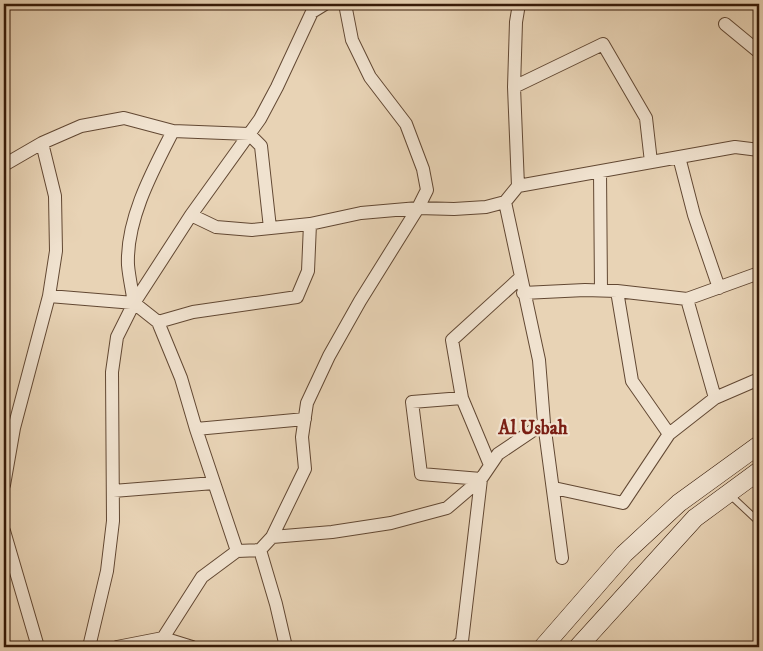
<svg xmlns="http://www.w3.org/2000/svg" width="763" height="651" font-family="'IM FELL DW Pica',serif">
<style>
.lines{fill:none;stroke-linecap:round;stroke-linejoin:round}
.lane-casing{stroke:#624833;stroke-width:8}
.street-casing{stroke:#624833;stroke-width:14}
.secondary-casing{stroke:#361a08;stroke-width:19}
.lane{stroke:#f0e2cf;stroke-width:6}
.street{stroke:#f0e2cf;stroke-width:12}
.secondary{stroke:#f0e2cf;stroke-width:18}
.labels{text-anchor:middle;dominant-baseline:central;stroke-width:4.5;stroke-linejoin:round;paint-order:stroke}
.neighbourhood-label{font-size:19px;font-weight:bold;fill:#7a1f14;stroke:#f0e2cf}
</style>
<rect width="100%" height="100%" fill="#e8d3b5"/>
<filter id="stains"><feTurbulence type="fractalNoise" baseFrequency=".004" numOctaves="4"/><feColorMatrix values="0 0 0 0 .2 0 0 0 0 .09 0 0 0 0 .02 0 0 0 .5 -.17"/></filter>
<radialGradient id="worn" r=".72"><stop offset=".6" stop-color="#630" stop-opacity="0"/><stop offset="1" stop-color="#630" stop-opacity=".3"/></radialGradient>
<g class="lines">
<defs>
<path id="lane" d="M729 494 759 522"/>
<path id="street" d="M725 24 759 52
M514 87 603 44 646 118 651 162
M679 157 694 215 719 288
M4 165 42 143 81 126 124 118 173 131 249 134 261 146 270 228
M600 172 601 290
M518 186 735 147 759 150
M505 202 539 360 544 423 562 558
M191 215 216 227 252 230 310 224 361 213 418 208 454 209 486 207 505 202 518 186 514 87 516 22 519 4
M617 291 632 381 669 434
M523 293 585 290 617 291 687 299 759 273
M49 296 134 303 158 322 181 378 196 429 237 551 260 550
M687 299 715 398
M134 303C132 290 129 277 128 265 126 219 153 170 173 131
M158 322 193 312 297 297 308 271 310 224
M196 429 305 419
M490 465 462 398 452 340 520 278
M4 485 14 428 49 296 56 251 55 196 42 143
M554 488 623 503 669 434 715 398 759 379
M113 491 214 483
M4 531 38 647
M272 537 332 532 391 523 447 508 481 479 498 454 544 423
M163 638 202 577 237 551
M89 647 107 571 113 521 112 372 117 337 134 303 191 215 260 119 277 87 312 12 325 4
M117 647 163 638 192 647
M286 647 276 604 260 550 272 537 305 469 302 437 307 403 329 356 360 301 418 208 427 190 423 169 406 124 370 77 352 40 345 4
M456 647 462 641 481 479 421 474 412 402 462 398"/>
<path id="secondary" d="M543 647 624 554 679 503 759 445
M578 647 695 518 759 471"/>
</defs>
<!-- lane casing -->
<use href="#lane" class="lane-casing"/>
<!-- street casing -->
<use href="#street" class="street-casing"/>
<!-- secondary casing -->
<use href="#secondary" class="secondary-casing"/>
<!-- lane -->
<use href="#lane" class="lane"/>
<!-- street -->
<use href="#street" class="street"/>
<!-- secondary -->
<use href="#secondary" class="secondary"/>
</g>
<g class="labels">
<!-- neighbourhood labels -->
<g class="neighbourhood-label">
<text x="533" y="428">Al Usbah</text>
</g>
</g>
<!-- margin -->
<rect width="763" height="651" fill="none" stroke="#e8d3b5" stroke-width="20"/>
<rect x="5" y="5" width="753" height="641" fill="none" stroke="#361a08" stroke-width="2.5"/>
<rect x="10" y="10" width="743" height="631" fill="none" stroke="#361a08"/>
<rect width="100%" height="100%" filter="url(#stains)"/>
<rect width="100%" height="100%" fill="url(#worn)"/>
</svg>
